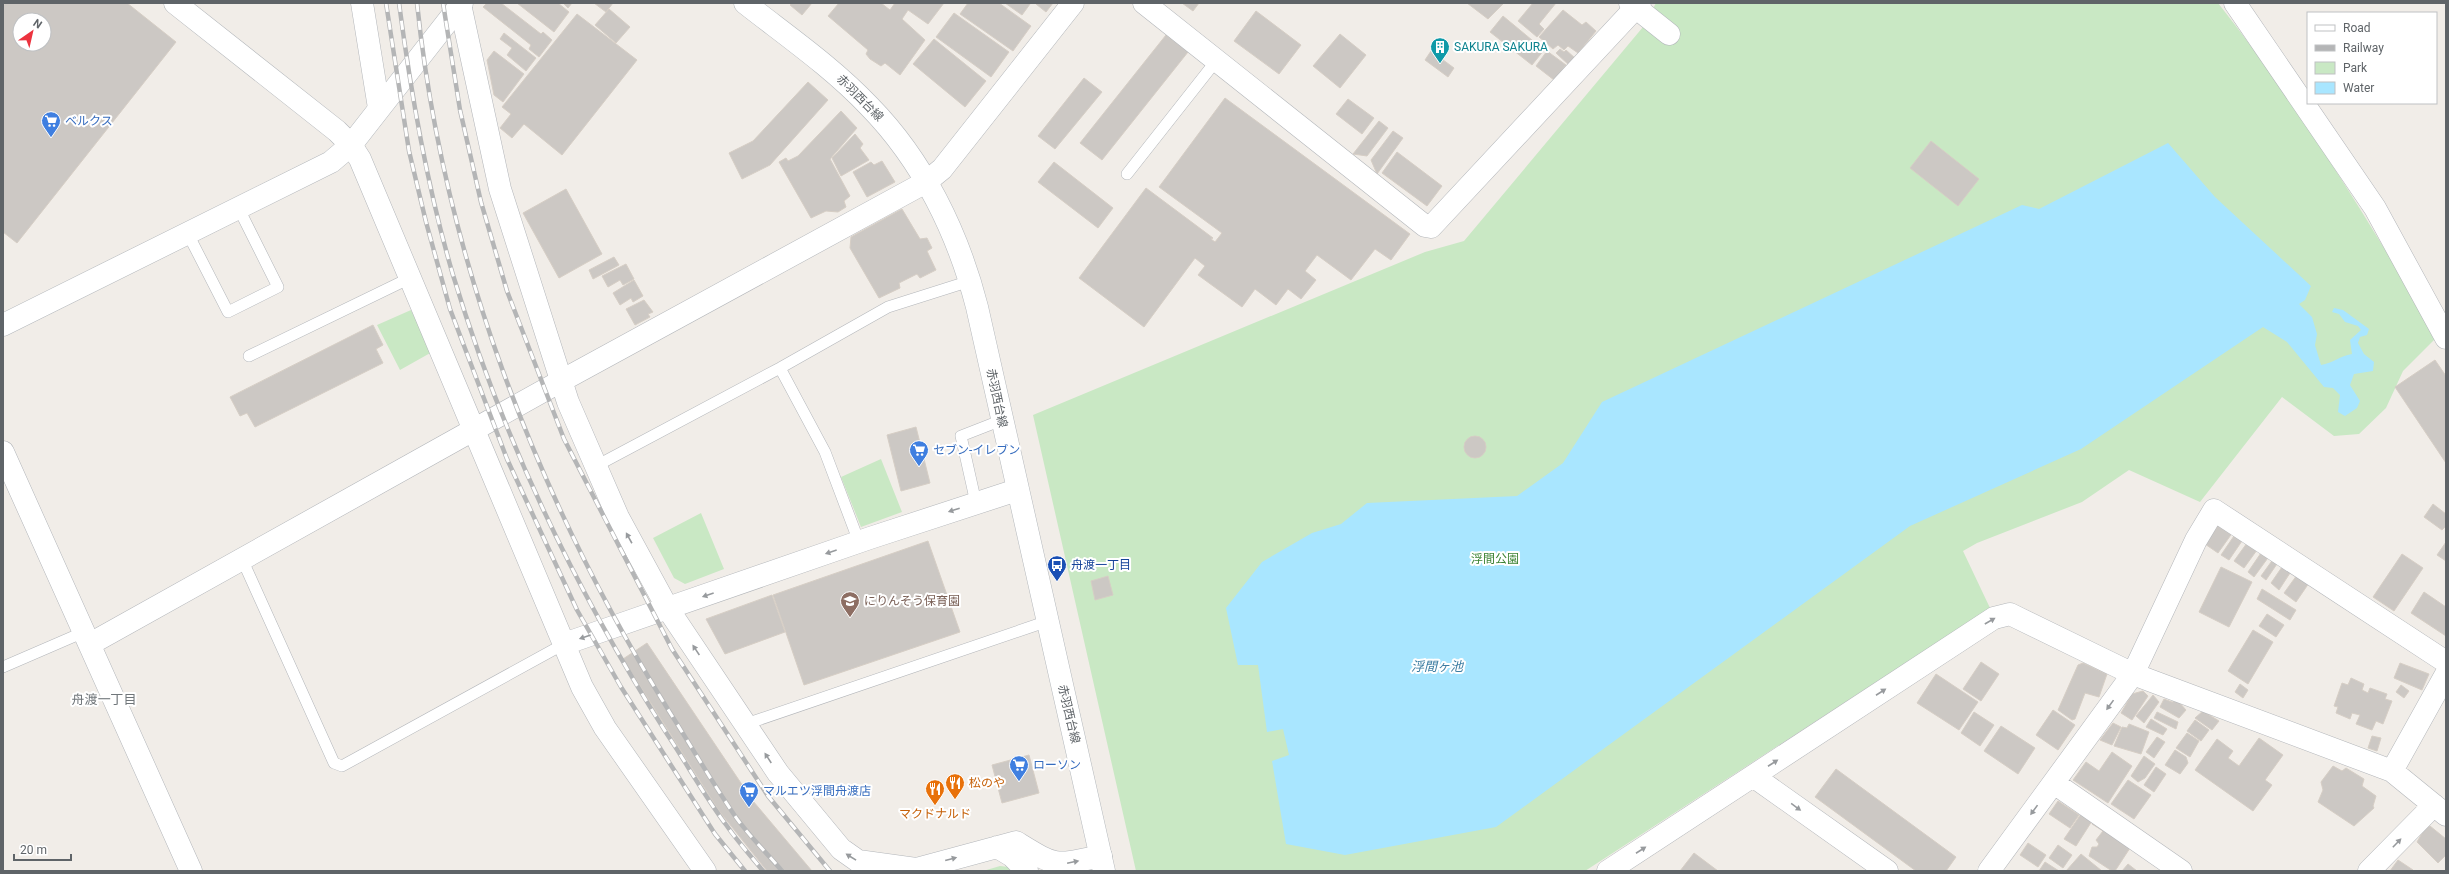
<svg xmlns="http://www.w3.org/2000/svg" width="2449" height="874" font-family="Roboto,'Noto Sans JP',sans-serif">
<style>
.green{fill:#c9e8c4}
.water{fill:#a9e6ff}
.building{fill:#ccc8c4;stroke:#d6cec5;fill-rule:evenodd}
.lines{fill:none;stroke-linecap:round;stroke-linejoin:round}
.lane-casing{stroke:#b3b6ba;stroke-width:12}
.street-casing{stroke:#b3b6ba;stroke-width:23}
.secondary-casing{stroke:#b4b8bc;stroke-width:23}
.lane{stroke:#fff;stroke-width:11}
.street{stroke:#fff;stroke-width:22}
.secondary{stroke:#fff;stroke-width:22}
.rail-casing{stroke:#b4b5b6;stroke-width:4.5}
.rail{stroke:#fff;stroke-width:3;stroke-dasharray:9;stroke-linecap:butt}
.oneway{fill:#979a9d}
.labels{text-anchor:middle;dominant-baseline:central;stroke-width:4;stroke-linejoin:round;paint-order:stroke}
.culture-label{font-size:12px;fill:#0d838f;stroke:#fff;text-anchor:start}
.street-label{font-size:12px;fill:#5f6468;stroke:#fff}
.shop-label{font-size:12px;fill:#366cbe;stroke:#fff;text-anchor:start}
.park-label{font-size:12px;fill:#3b8233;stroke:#fff}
.transit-label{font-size:12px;fill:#164399;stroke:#fff;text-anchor:start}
.education-label{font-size:12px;fill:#785e54;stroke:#fff;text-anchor:start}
.food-label{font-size:12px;fill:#c56008;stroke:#fff;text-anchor:start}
.water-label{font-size:13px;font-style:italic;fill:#3d7da2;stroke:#fff}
.neighbourhood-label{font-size:13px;fill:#70767a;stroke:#fff}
</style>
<rect width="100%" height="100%" fill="#f1ede8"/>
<!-- green -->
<path class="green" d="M1656 3H2218C2300 106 2369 224 2438 336L2403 371 2386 408 2359 434 2334 436 2282 397 2200 502 2129 470 2082 502 1977 543 1963 551 1990 608 1585 871H1136L1033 415 1425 252 1464 241 1643 27Z
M411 310 432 352 400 370 377 325Z
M881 459 902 512 861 527 841 477Z
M701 513 724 569 685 584 674 578 653 538Z
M1000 866 1009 867 1015 871H983Z"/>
<!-- water -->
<path class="water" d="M2168 143 2215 197 2311 286 2305 300 2299 304 2312 317 2317 334 2315 345 2321 365C2333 363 2340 356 2352 354L2350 340 2361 330 2358 326 2345 322 2339 314 2332 312 2334 308 2343 310 2369 329 2367 335 2360 337 2358 343 2364 354 2374 362 2373 371 2354 374 2350 385 2360 401 2357 408 2345 416 2338 412 2340 395 2333 388 2324 387 2287 342 2263 327 2081 449 1910 526 1496 827 1345 855 1286 844 1272 761 1289 755 1283 729 1267 732 1258 665H1238L1226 608 1262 562 1312 533 1341 524 1367 503 1517 496 1563 463 1602 402 2022 205 2039 209Z"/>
<!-- building -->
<path class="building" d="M5 3H127L176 42 17 243 3 232V6ZM20 20H44V44H20Z
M487 3H501L541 34 543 32 552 40 539 57 529 49 531 45 483 7Z
M517 3H558L569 12 554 32Z
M563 3H572L568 8Z
M594 3H613L606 12Z
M792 3H812L802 15 790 5Z
M839 3H881L890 10 895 3H944L928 24 908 10 902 19 925 40 900 75 885 63 881 66 870 59 866 54 868 50 828 16Z
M968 3H999L1031 26 1013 51 960 14Z
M1005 3H1028L1030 4 1022 15Z
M1037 3H1053L1046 12 1036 4Z
M1182 3H1199L1193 11Z
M1467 3H1504L1488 19Z
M1533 3H1556L1539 24 1544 29 1537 37 1518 21Z
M609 9 630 27 616 43 595 25Z
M1563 10 1582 25 1586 22 1596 31 1578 53 1568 46 1564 50 1558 45 1553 49 1539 37Z
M1256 11 1301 45 1279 74 1234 41Z
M954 13 1009 52 991 77 936 37Z
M577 14 637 60 562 155 524 124 512 138 500 128 511 114 502 107Z
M1503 16 1544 50 1532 65 1490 32Z
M504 33 536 58 526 71 507 55 512 48 500 39Z
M1340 34 1366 55 1340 88 1313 66Z
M1166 35 1188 52 1102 160 1080 143Z
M934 39 986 81 965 107 913 64Z
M1560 49 1564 52 1566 50 1576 59 1570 66 1556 53Z
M494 51 524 74 503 102 494 95 487 60Z
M1431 51 1454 68 1448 77 1425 60Z
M1547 51 1566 65 1554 80 1536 66Z
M1084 78 1102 92 1055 149 1038 136Z
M808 82 828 100 770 165 742 179 729 153 753 141Z
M1225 98 1410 234 1391 260 1375 249 1351 280 1317 255 1305 271 1316 280 1301 299 1288 289 1276 305 1255 289 1242 307 1198 275 1205 266 1195 258 1144 327 1079 278 1146 188 1213 238 1211 239 1215 242 1222 233 1159 187Z
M1348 99 1374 118 1362 134 1336 114Z
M841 111 857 128 830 159 850 196 844 201 846 207 838 212 826 211 811 218 779 162 786 158 788 161 798 156Z
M1379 121 1388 128 1367 156 1353 154Z
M1393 131 1403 138 1377 174 1371 160Z
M855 134 863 144 860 148 869 160 841 176 832 158Z
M1931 141 1979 179 1958 206 1910 168Z
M1397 152 1442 186 1427 206 1382 173Z
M882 161 895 182 867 197 853 172 871 162 874 165Z
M1054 162 1113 208 1098 228 1038 182Z
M566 189 602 254 559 278 523 213Z
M902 209 920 239 927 238 932 248 927 251 936 270 920 278 917 274 899 283 900 288 879 298 850 248 851 237Z
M614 257 619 265 593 279 589 270Z
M626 264 634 279 623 285 620 280 608 287 602 276Z
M634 280 643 296 633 302 631 298 620 305 613 293Z
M644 300 653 312 648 314 650 317 635 325 626 309Z
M373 325 383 345 376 349 383 363 255 427 247 413 240 416 230 397Z
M2435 360 2446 376V463L2395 387Z
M916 427 930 483 901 491 887 435Z
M1464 447a11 11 0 1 1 22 0a11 11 0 1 1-22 0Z
M2433 504 2446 514V526L2442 530 2424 517Z
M2220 523 2233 532 2218 553 2205 544Z
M2236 533 2244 538 2229 560 2221 555Z
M928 541 960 632 804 685 773 595Z
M2446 542V561L2437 555Z
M2247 543 2257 550 2244 568 2234 561Z
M2263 550 2270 555 2254 577 2248 572Z
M2402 554 2423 568 2394 611 2373 597Z
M2274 558 2279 561 2266 580 2261 576Z
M2221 567 2252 582 2229 627 2199 612Z
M2282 567 2290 573 2279 590 2271 583Z
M2297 575 2309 583 2296 602 2284 593Z
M1108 576 1113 595 1095 600 1091 581Z
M2262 589 2296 610 2290 620 2257 599Z
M2424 592 2446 607V636L2411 613Z
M772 595 785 632 725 654 706 619Z
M2267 614 2284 625 2276 637 2259 626Z
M2253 630 2273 642 2248 684 2228 671Z
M647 643 753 801 812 871H767L719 811 623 659Z
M1981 662 1999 674 1981 701 1963 689Z
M2083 663 2107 674 2099 697 2085 693 2075 719 2072 720 2058 710 2078 665Z
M2400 663 2429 674 2422 690 2394 678Z
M1936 674 1978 702 1959 730 1917 703Z
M2351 678 2364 684 2362 690 2368 693 2370 688 2387 694 2385 699 2392 701 2383 724 2376 721 2372 730 2356 724 2360 715 2352 713 2350 719 2336 713 2338 707 2334 706 2342 683 2348 685Z
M2240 684 2248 690 2243 698 2235 692Z
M2401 685 2409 691 2404 698 2396 692Z
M2143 691 2148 696 2132 720 2121 713 2132 694Z
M2153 695 2159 702 2144 723 2136 716Z
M2164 699 2172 702 2178 701 2186 710 2179 718 2160 707Z
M2053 710 2075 725 2058 750 2036 735Z
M2203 711 2219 721 2212 730 2195 718Z
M1974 712 1994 725 1980 746 1961 733Z
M2157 712 2178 722 2176 729 2154 718Z
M2151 719 2167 729 2163 735 2146 727Z
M2195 720 2209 730 2201 741 2187 731Z
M2113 723 2121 727 2112 745 2100 740Z
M2129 724 2149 732 2141 754 2114 746 2122 727 2127 728Z
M2001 726 2035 748 2018 774 1984 751Z
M2187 733 2199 741 2190 757 2176 748Z
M2372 736 2381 738 2377 751 2368 748Z
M2157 737 2165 742 2154 758 2146 752Z
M2259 738 2283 755 2265 780 2272 785 2253 811 2195 770 2217 739 2233 751 2228 758 2239 766Z
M2175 750 2186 757 2188 763 2180 774 2165 765Z
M2112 752 2132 766 2108 803 2073 780 2086 762 2099 771Z
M1029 755 1039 793 1002 803 992 765Z
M2144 756 2155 764 2145 778 2138 782 2131 776Z
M2333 766 2342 771 2346 768 2364 779 2362 786 2376 796 2373 806 2374 808 2354 826 2318 802 2323 790 2321 782Z
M2156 767 2166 774 2154 792 2144 785Z
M1836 769 1956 857 1946 871H1916L1815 797Z
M2128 780 2151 795 2134 819 2111 804Z
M2058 801 2079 815 2070 828 2049 814Z
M2081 814 2092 821 2076 846 2064 839Z
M2093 821 2130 848 2115 871H2112L2089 856 2092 847H2097L2099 844 2096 840 2103 831 2092 824Z
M2430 826 2446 839V855L2438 863 2417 842 2425 828Z
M2028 843 2046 855 2038 867 2020 855Z
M2058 845 2072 855 2063 868 2049 858Z
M1694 853 1718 871H1680Z
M2081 854 2102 871H2066Z
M2398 860 2413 870V871H2390Z
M2045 862 2059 871H2039Z
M2128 864 2137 871H2122Z"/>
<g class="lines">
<defs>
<path id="lane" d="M1127 174 1216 61
M188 234 228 312 278 287 239 209
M249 356 410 278
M780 368 825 452 859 542
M596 466 780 368 888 307 970 281
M976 503 961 436 1002 420
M242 559 334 763 342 766 564 644
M3 667 84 632
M746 724 1048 621"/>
<path id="street" d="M175 3 337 131 351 145 360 159 582 687 605 728 705 871
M362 3 379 108
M1144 3 1425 226 1431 227 1640 3
M2235 3 2375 208 2446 338
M460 4 500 189 568 402 618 517 668 609 778 773 841 849 858 861 916 869
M3 452 191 871
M90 644 561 381 926 182 942 169 1073 3
M564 644 870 538 1017 490
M2392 771 2446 674
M1753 776 1887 871
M2054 783 2181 871
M997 847 1012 856 1027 871
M918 871 916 869 1016 842C1057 867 1053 866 1101 856
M1608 871 1994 618 2010 614 2133 674 2392 771 2446 815
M1989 871 2133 674 2196 540 2214 510 2446 662
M2369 871 2434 805"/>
<path id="secondary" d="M745 3C787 36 832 67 869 106 923 161 958 233 977 307L1104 871
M1630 3 1669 34
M3 325 331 162 351 145 462 3"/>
</defs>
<!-- lane casing -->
<use href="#lane" class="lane-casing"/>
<!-- street casing -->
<use href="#street" class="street-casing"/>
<!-- secondary casing -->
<use href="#secondary" class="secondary-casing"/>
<!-- lane -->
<use href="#lane" class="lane"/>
<!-- street -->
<use href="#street" class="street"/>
<!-- secondary -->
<use href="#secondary" class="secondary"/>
<defs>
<path id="rail" d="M386 3 409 151 426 222 450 309 507 459 577 610 621 687 715 834 745 871
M399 3C411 94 427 187 453 275 502 437 576 591 667 734 687 764 705 797 727 826 738 842 751 856 763 871
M417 3C443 254 536 497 669 711 691 746 712 782 735 816 749 836 767 853 782 871
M443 3 460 110 481 202 507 291 564 439 672 649 768 796 830 871"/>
</defs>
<!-- rail casing -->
<use href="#rail" class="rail-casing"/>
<!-- rail -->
<use href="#rail" class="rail"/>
</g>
<!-- one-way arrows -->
<defs><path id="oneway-solid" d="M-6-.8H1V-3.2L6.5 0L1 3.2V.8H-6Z"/></defs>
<g class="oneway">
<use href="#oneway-solid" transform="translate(954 510) rotate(162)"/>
<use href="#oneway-solid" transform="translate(629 538) rotate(-119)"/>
<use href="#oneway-solid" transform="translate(831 552) rotate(161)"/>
<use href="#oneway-solid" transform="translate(708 595) rotate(161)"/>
<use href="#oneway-solid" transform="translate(1990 621) rotate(-30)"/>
<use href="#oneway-solid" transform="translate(585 637) rotate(161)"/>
<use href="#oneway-solid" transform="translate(696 650) rotate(-124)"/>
<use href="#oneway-solid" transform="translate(1881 692) rotate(-33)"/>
<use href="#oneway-solid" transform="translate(2110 705) rotate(126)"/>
<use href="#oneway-solid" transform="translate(768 758) rotate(-123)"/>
<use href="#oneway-solid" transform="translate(1773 763) rotate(-33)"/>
<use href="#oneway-solid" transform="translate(1796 807) rotate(36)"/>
<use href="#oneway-solid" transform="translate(2034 810) rotate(126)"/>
<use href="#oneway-solid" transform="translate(2397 843) rotate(-46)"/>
<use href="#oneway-solid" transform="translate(1641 850) rotate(-33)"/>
<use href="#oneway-solid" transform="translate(851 857) rotate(-148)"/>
<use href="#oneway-solid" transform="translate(951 859) rotate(-15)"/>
<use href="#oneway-solid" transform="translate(1073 862) rotate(-12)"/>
</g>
<!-- icons -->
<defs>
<symbol id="building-pin" viewBox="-11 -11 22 30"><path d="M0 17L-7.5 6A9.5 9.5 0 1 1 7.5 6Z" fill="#0f9aa8" stroke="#fff"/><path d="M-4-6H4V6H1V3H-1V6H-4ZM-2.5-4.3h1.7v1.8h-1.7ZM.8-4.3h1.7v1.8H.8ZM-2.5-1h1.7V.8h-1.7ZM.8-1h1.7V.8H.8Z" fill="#fff"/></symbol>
<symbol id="supermarket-pin" viewBox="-11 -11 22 30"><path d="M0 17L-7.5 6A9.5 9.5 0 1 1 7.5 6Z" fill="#3f7fe0" stroke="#fff"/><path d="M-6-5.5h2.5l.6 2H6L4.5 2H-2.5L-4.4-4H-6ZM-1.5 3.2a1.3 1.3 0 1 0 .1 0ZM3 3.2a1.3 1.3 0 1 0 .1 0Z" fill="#fff"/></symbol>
<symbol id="bus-pin" viewBox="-11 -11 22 30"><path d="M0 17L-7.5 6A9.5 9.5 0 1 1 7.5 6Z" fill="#1a4fb4" stroke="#fff"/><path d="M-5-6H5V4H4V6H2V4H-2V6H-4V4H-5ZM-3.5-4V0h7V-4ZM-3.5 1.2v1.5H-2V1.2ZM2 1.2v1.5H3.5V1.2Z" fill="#fff"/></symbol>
<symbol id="school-pin" viewBox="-11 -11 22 30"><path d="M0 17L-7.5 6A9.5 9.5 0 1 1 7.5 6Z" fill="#8d6e63" stroke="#fff"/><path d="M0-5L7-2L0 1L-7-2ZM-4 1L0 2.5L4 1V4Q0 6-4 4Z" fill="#fff"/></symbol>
<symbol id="restaurant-pin" viewBox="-11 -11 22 30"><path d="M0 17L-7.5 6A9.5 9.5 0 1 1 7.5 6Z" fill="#e8710a" stroke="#fff"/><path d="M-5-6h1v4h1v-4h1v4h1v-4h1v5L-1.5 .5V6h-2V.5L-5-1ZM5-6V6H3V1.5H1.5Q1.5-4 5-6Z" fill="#fff"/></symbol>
</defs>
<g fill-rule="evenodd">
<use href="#building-pin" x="1429" y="36" width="22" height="30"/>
<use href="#supermarket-pin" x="40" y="110" width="22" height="30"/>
<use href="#supermarket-pin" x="908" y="439" width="22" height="30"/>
<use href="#bus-pin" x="1046" y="554" width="22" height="30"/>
<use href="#school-pin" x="839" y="590" width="22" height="30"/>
<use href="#supermarket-pin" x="1008" y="754" width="22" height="30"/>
<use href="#restaurant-pin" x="944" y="772" width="22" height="30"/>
<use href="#restaurant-pin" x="924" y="778" width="22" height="30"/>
<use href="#supermarket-pin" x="738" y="780" width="22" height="30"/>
</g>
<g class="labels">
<!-- culture labels -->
<g class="culture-label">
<text x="1454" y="47">SAKURA SAKURA</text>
</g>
<!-- street labels -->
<g class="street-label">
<text transform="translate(860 98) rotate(45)">赤羽西台線</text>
<text transform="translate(997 398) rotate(78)">赤羽西台線</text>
<text transform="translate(1069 714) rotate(77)">赤羽西台線</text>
</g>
<!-- shop labels -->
<g class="shop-label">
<text x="65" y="121">ベルクス</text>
<text x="933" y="450">セブン-イレブン</text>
<text x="1033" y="765">ローソン</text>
<text x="763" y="791">マルエツ浮間舟渡店</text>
</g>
<!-- park labels -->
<g class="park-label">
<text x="1495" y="559">浮間公園</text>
</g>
<!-- transit labels -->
<g class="transit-label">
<text x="1071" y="565">舟渡一丁目</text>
</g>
<!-- education labels -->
<g class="education-label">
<text x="864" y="601">にりんそう保育園</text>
</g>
<!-- food labels -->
<g class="food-label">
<text x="969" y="783">松のや</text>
<text x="935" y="814" text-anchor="middle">マクドナルド</text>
</g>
<!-- water labels -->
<g class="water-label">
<text x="1437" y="666">浮間ヶ池</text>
</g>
<!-- neighbourhood labels -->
<g class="neighbourhood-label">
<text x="104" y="699">舟渡一丁目</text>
</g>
</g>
<!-- border -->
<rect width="2449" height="874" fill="none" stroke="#5f6468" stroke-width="8"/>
<!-- legend -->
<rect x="2307" y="12" width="130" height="92" fill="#ffffff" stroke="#bfc1c3"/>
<rect x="2315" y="25" width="20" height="6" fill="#ffffff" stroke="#bfc1c3"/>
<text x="2343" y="32" font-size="12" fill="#5f6468">Road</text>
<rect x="2315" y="45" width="20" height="6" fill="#b4b5b6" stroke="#bfc1c3"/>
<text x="2343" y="52" font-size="12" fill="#5f6468">Railway</text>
<rect x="2315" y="62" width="20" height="12" fill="#c9e8c4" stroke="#bfc1c3"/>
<text x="2343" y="72" font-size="12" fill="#5f6468">Park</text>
<rect x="2315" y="82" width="20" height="12" fill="#a9e6ff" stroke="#bfc1c3"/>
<text x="2343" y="92" font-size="12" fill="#5f6468">Water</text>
<!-- north arrow -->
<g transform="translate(32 32) rotate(34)"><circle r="19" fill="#ffffff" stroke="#bfc1c3"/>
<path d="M0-3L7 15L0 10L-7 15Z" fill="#ec333f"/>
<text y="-6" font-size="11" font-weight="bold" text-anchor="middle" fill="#5f6468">N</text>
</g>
<!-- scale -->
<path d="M14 854v6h57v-6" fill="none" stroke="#5f6468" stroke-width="2"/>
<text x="20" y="854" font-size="12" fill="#5f6468" stroke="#ffffff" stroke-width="3" paint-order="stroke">20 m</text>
</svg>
